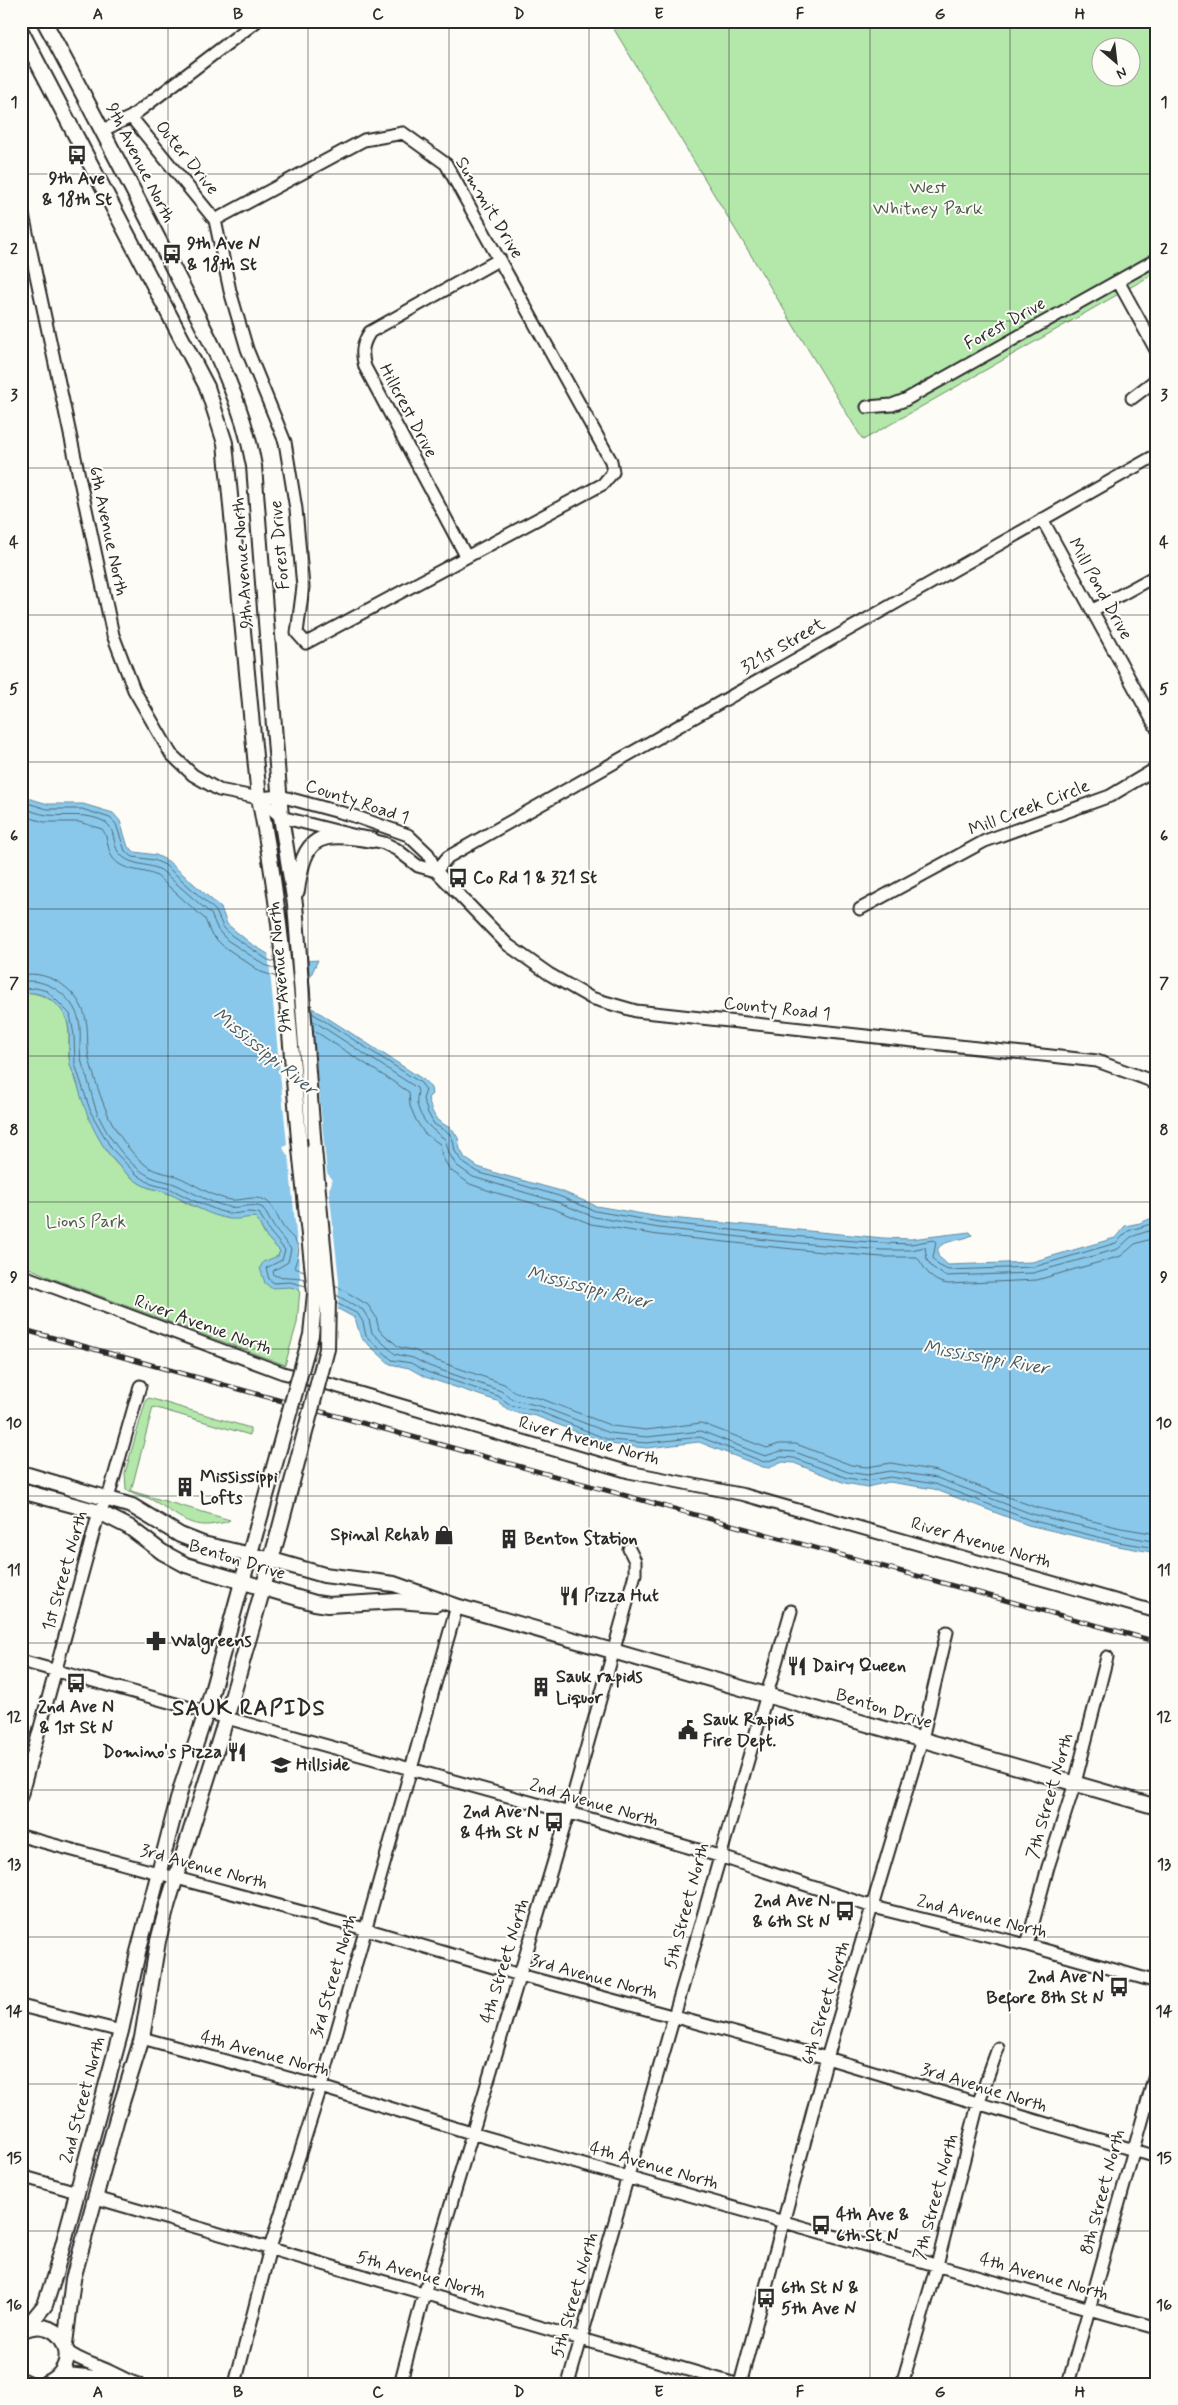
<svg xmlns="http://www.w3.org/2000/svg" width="1178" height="2405" font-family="Mynerve,sans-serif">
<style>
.green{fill:#b3e8aa;stroke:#6f8a6a;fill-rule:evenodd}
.water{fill:#89c8ea;stroke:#63899e}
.pier{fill:#fdfcf7}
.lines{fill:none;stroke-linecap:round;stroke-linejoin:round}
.shore{stroke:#516a77;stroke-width:1}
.minor-casing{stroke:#2b2b2b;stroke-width:15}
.major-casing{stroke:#2b2b2b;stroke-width:18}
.minor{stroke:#fdfcf7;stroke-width:11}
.major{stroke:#fdfcf7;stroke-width:14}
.rail-casing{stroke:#2b2b2b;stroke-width:5}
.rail{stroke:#fdfcf7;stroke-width:3;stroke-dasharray:9;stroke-linecap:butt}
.major-bridge-casing{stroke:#2b2b2b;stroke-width:18;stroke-linecap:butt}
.major-bridge{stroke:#fdfcf7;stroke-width:14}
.grid{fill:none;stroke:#2b2b2b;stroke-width:1;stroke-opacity:0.55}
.labels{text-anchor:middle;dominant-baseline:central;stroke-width:4;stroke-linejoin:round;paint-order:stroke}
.street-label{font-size:18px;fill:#2b2b2b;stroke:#fdfcf7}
.poi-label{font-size:18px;font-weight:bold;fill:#2b2b2b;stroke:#fdfcf7;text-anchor:start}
.park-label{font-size:18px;fill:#4d5a4b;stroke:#fdfcf7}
.water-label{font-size:19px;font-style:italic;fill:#475a64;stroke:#fdfcf7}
.district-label{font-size:22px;font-weight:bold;letter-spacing:1px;fill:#2b2b2b;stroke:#fdfcf7}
.neatline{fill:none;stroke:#2b2b2b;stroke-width:2}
.grid-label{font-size:16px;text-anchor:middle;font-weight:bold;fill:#2b2b2b}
</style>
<rect width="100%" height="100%" fill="#fdfcf7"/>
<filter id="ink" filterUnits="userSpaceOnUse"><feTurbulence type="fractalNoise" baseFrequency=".02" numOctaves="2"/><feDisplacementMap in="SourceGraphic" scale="10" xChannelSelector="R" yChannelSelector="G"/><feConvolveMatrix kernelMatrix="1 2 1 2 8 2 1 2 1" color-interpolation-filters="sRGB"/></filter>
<g filter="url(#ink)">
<!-- green -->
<path class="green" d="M609 21H1157V272L863 440ZM1100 48H1130V78H1100Z
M27 992C43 994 60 1002 66 1018 72 1033 66 1053 71 1067 87 1109 98 1159 141 1184 151 1190 160 1190 170 1194 177 1196 183 1202 190 1205 214 1215 231 1216 256 1217L265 1235 280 1251 278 1256 289 1286 300 1289 297 1323 285 1365 49 1277 21 1264V994Z
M149 1398 250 1428V1435L153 1407 131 1491 230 1520C225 1523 221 1523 215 1524 187 1530 172 1509 148 1498 140 1495 133 1494 126 1489L125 1473 146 1400Z"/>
<!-- water -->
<path class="water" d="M21 796 48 804H83L113 813 120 821 128 847 135 852 156 855 168 861 221 908 227 924 250 943 271 956 295 962 318 960 309 979 312 1008 424 1080 431 1088 432 1094 428 1098 432 1111 437 1120 453 1130 458 1138 460 1149 465 1158 478 1167 499 1174 561 1191 596 1206 660 1217 883 1238 911 1239 970 1232 972 1235C962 1241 947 1239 938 1248V1256L948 1265 1032 1262 1115 1238 1125 1226 1140 1223 1157 1216V1553L1118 1546 1028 1525 934 1489 889 1482 867 1487 845 1483 794 1463 783 1462 769 1468 763 1467 699 1442 647 1448 608 1444 536 1416 510 1411 497 1401 425 1377 409 1368 390 1364 361 1338 355 1318 307 1292 290 1287 271 1288 265 1283 260 1268 263 1262 278 1256 280 1251 265 1235 256 1217C248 1217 238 1220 230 1219 210 1216 191 1204 174 1196 163 1190 150 1190 139 1183 104 1159 87 1121 77 1082 76 1076 71 1070 70 1064 67 1049 73 1030 65 1016 57 1000 39 989 21 994Z"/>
<!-- pier -->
<path class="pier" d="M268 951 288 959H306L327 1173 331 1178 332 1183 329 1189 339 1281 338 1312 300 1292V1276L289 1158 283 1148 287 1144Z"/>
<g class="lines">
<!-- shore -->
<path class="shore" d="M21 801 47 809H82L110 818 116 824 125 851 133 857 154 860 165 865 216 911 223 927 231 935 268 960 275 962
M21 807C30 810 38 814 47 815 67 817 87 812 105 822 116 829 112 844 119 853 129 866 148 863 161 870L211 914 218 930 227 940 265 965 276 969
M21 815 44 822H79L102 829C108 836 107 847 111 855 121 873 142 868 157 876L205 919 211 934 222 945 261 972 277 977
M21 975C50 969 81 992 86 1020 89 1033 86 1049 90 1062 99 1093 107 1121 128 1147 134 1155 142 1163 150 1168 159 1173 167 1173 176 1176 194 1183 211 1197 231 1200 242 1201 254 1195 265 1200 275 1206 276 1216 282 1225 286 1233 295 1237 298 1246 300 1254 296 1261 294 1268L305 1271
M21 982C46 976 74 997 79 1021 82 1034 78 1050 82 1063 83 1069 87 1074 88 1081 92 1094 94 1108 101 1121 111 1141 130 1167 151 1177 160 1181 169 1181 177 1185 194 1193 210 1203 229 1207 241 1209 252 1202 263 1208L275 1229 291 1249 288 1262 273 1271 274 1275C279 1278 295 1276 305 1279
M21 989 36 988 47 991 70 1014 74 1035 75 1064 91 1113 111 1148 136 1174 151 1184 171 1189 190 1199 219 1211 231 1214 248 1212 259 1213 270 1232 285 1250 282 1260 266 1268 269 1279 274 1283 290 1282 306 1286
M312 1013 421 1083 426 1090 423 1099 428 1113 434 1124 450 1134 453 1140 455 1151 462 1162 477 1172 559 1196 595 1211 659 1222 777 1235 882 1243 911 1244 933 1240 936 1242 933 1258 938 1265 948 1270 1034 1267 1116 1243 1128 1231 1157 1222
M312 1020 417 1088C419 1093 416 1098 417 1104 421 1121 432 1130 445 1139L449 1153 456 1165 473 1177 557 1202 594 1217 659 1228 776 1241 882 1250H911L925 1247 927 1260 932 1267 945 1276 1033 1273 1118 1249 1131 1237 1157 1228
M313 1030 409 1092 410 1106 416 1120 424 1133 440 1144 442 1156 450 1170 470 1184 493 1192 554 1209 591 1224 658 1235 822 1252 882 1257H917C926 1269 930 1282 948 1284L1037 1280 1121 1256 1135 1244 1157 1237
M335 1285 368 1305 376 1317 379 1330 399 1347 416 1351 432 1359 504 1384 516 1393 542 1399 612 1426 646 1430 701 1423 767 1448 779 1444H796L851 1465 867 1467 891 1463 937 1471 1035 1507 1121 1528 1157 1534
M336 1295 363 1310 369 1320 372 1333 395 1354 413 1358 429 1366 501 1391 514 1400 540 1406 610 1433 647 1437 701 1431 765 1456 781 1451 795 1452 848 1472 867 1475 890 1471 937 1478 1032 1514 1120 1535 1157 1542
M336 1303 358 1314 363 1322 366 1336 392 1360 411 1363 427 1372 498 1396 512 1406 538 1411 609 1440 647 1443 700 1437 764 1462 782 1457 794 1458 847 1478 867 1481 890 1477 935 1484 1030 1520 1118 1542 1157 1548"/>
<defs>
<path id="minor" d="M131 117 215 220 230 291 247 349 285 442 296 509 303 587 297 633 306 643 603 484 613 472 611 461 446 164 403 133 364 140 215 220
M103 130 131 117 257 21
M21 205 113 635 134 690 171 754 193 775 219 790 259 798 280 796 354 816 408 835 428 854 436 871 508 945 549 974 591 998 636 1011 1097 1061 1149 1080 1157 1086
M1118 281 1157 352
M1132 398 1157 379
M867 407 892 405 905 400 1157 259
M1042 519 1157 729
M466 556 365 367C361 353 362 344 370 332L500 259
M1093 610 1157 575
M259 798 281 817 384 843 396 849 418 866 436 871
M436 871 448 857 1151 458
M860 909 985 841 1110 796 1157 768
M21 1275 283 1373 332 1385 629 1472 745 1495 1157 1612
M21 1661 591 1819 719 1856 873 1907 1027 1945 1157 1982
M21 1797 99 1512 108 1498 140 1386
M21 1836 365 1929 520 1975 827 2058 1157 2157
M1027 1945 1048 1867 1075 1783 1107 1657
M21 2006 121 2031
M142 2038 321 2087 471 2133 1157 2328
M21 2176 77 2192
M96 2198 736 2384
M67 2351C80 2362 95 2364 109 2371 120 2376 127 2381 138 2384
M61 2373 122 2379
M235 2384 270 2248 321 2087 457 1606
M400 2384 424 2294 568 1814 635 1574V1561L629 1549
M568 2384 791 1611
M740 2384 827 2058 922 1739 947 1632
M902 2384 937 2265 978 2104 998 2048
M1068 2384 1157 2068"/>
<path id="major" d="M44 21C88 102 129 182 171 264 205 331 241 392 254 466L281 817 295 904 314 1149
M21 31 207 387 225 443 259 798C282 910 289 1025 299 1139
M297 891C304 835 318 831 372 840
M21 1473 132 1506 180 1535 203 1544 272 1560 324 1575 394 1584 459 1607 1157 1807
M21 1491 99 1512 129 1527 162 1552 186 1565 315 1603 328 1605 398 1601 436 1604
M26 2328 45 2305 55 2274 121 2031 138 1952 181 1788 206 1713 257 1528
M23 2330C63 2312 86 2368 45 2384
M65 2344 73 2279 117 2118 142 2038 158 1941 168 1903 226 1719 278 1535
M21 2380 30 2384"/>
</defs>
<!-- minor casing -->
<use href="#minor" class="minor-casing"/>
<!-- major casing -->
<use href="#major" class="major-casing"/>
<!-- minor -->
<use href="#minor" class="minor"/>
<!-- major -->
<use href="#major" class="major"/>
<defs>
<path id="rail" d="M21 1329 1157 1642"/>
</defs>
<!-- rail casing -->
<use href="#rail" class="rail-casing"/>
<!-- rail -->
<use href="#rail" class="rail"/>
<defs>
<path id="major-bridge" d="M257 1528 311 1335 315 1293 299 1139
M278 1535 327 1349 328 1299 314 1149"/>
</defs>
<!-- major-bridge casing -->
<use href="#major-bridge" class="major-bridge-casing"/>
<!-- major-bridge -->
<use href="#major-bridge" class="major-bridge"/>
</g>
</g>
<!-- grid -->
<path class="grid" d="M168 21V2384M308 21V2384M449 21V2384M589 21V2384M729 21V2384M870 21V2384M1010 21V2384M21 174H1157M21 321H1157M21 468H1157M21 615H1157M21 762H1157M21 909H1157M21 1056H1157M21 1202H1157M21 1349H1157M21 1496H1157M21 1643H1157M21 1790H1157M21 1937H1157M21 2084H1157M21 2231H1157"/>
<!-- icons -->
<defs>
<symbol id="bus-bare" viewBox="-9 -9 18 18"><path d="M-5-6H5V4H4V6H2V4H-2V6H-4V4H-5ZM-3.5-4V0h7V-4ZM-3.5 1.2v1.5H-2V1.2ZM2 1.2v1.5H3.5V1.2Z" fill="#2b2b2b" stroke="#fdfcf7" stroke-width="2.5" paint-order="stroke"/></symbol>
<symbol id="building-bare" viewBox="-9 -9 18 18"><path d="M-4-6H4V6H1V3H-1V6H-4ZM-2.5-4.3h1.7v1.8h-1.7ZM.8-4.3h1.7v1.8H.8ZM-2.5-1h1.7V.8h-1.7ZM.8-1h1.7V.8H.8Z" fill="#2b2b2b" stroke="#fdfcf7" stroke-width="2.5" paint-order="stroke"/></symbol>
<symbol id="shop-bare" viewBox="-9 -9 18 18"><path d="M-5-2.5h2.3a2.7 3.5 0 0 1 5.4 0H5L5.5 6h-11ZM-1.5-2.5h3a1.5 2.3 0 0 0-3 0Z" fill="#2b2b2b" stroke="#fdfcf7" stroke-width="2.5" paint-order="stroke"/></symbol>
<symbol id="restaurant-bare" viewBox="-9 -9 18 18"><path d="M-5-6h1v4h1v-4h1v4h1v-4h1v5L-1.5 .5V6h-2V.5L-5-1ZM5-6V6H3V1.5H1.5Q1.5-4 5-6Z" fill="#2b2b2b" stroke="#fdfcf7" stroke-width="2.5" paint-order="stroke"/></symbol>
<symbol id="pharmacy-bare" viewBox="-9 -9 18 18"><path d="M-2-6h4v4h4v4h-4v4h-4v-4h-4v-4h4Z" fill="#2b2b2b" stroke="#fdfcf7" stroke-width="2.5" paint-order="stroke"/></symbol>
<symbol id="civic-bare" viewBox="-9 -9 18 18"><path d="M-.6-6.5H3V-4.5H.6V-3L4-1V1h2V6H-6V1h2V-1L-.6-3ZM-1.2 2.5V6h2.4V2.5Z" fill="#2b2b2b" stroke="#fdfcf7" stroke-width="2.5" paint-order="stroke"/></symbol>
<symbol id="school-bare" viewBox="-9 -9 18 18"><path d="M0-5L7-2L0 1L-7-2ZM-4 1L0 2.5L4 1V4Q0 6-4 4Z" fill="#2b2b2b" stroke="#fdfcf7" stroke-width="2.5" paint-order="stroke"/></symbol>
</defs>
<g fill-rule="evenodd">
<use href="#bus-bare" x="63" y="141" width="28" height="28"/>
<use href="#bus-bare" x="158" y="240" width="28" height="28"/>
<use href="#bus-bare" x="444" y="864" width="28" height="28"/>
<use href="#building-bare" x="171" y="1473" width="28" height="28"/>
<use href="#shop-bare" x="430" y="1521" width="28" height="28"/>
<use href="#building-bare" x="495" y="1525" width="28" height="28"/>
<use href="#restaurant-bare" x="555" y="1582" width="28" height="28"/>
<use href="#pharmacy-bare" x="142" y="1627" width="28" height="28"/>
<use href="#restaurant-bare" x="783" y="1652" width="28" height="28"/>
<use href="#bus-bare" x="62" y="1669" width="28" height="28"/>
<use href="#building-bare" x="527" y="1673" width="28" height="28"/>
<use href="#civic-bare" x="674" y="1716" width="28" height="28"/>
<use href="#restaurant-bare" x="223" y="1738" width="28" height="28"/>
<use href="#school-bare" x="267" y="1751" width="28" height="28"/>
<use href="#bus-bare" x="540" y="1808" width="28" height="28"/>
<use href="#bus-bare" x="831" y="1897" width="28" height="28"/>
<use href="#bus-bare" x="1105" y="1973" width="28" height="28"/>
<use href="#bus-bare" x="807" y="2211" width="28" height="28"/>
<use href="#bus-bare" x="752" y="2284" width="28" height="28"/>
</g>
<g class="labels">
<!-- street labels -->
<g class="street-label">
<text transform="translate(187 158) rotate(51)">Outer Drive</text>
<text transform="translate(140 163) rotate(63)">9th Avenue North</text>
<text transform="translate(489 208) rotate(59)">Summit Drive</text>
<text transform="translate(1005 324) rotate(-29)">Forest Drive</text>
<text transform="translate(408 411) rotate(62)">Hillcrest Drive</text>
<text transform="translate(108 531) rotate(78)">6th Avenue North</text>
<text transform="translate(280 545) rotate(-95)">Forest Drive</text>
<text transform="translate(243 563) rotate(-94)">9th Avenue North</text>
<text transform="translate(1100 589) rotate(61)">Mill Pond Drive</text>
<text transform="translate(783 646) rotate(-30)">321st Street</text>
<text transform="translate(357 802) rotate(18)">County Road 1</text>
<text transform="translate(1029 808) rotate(-21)">Mill Creek Circle</text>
<text transform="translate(280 967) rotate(-95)">9th Avenue North</text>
<text transform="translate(777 1009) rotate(6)">County Road 1</text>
<text transform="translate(203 1325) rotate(20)">River Avenue North</text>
<text transform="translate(589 1441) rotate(15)">River Avenue North</text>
<text transform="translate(981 1543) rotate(16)">River Avenue North</text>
<text transform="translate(237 1560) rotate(17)">Benton Drive</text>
<text transform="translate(65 1571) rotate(-74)">1st Street North</text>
<text transform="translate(884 1709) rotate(17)">Benton Drive</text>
<text transform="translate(1050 1796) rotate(-74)">7th Street North</text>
<text transform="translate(594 1803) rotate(16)">2nd Avenue North</text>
<text transform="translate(204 1867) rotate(15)">3rd Avenue North</text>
<text transform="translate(687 1906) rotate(-75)">5th Street North</text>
<text transform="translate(982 1917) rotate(14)">2nd Avenue North</text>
<text transform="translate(505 1961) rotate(-73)">4th Street North</text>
<text transform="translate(334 1976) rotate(-74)">3rd Street North</text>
<text transform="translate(594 1977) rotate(15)">3rd Avenue North</text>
<text transform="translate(826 2003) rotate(-73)">6th Street North</text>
<text transform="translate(265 2054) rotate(15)">4th Avenue North</text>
<text transform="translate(984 2088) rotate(17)">3rd Avenue North</text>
<text transform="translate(83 2100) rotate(-75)">2nd Street North</text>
<text transform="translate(654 2166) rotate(16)">4th Avenue North</text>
<text transform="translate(1103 2192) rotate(-75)">8th Street North</text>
<text transform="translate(936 2197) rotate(-75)">7th Street North</text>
<text transform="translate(421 2275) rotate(16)">5th Avenue North</text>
<text transform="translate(1044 2277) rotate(16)">4th Avenue North</text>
<text transform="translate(575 2295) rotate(-74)">5th Street North</text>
</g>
<!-- poi labels -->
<g class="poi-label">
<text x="77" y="179" text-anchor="middle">9th Ave<tspan x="77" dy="21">&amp; 18th St</tspan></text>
<text x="187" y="244">9th Ave N<tspan x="187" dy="21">&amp; 18th St</tspan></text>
<text x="473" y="878">Co Rd 1 &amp; 321 St</text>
<text x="200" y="1477">Mississippi<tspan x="200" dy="21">Lofts</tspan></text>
<text x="429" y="1535" text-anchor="end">Spinal Rehab</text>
<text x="524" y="1539">Benton Station</text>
<text x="584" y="1596">Pizza Hut</text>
<text x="171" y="1641">Walgreens</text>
<text x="812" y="1666">Dairy Queen</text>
<text x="556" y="1677">Sauk rapids<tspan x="556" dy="21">Liquor</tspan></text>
<text x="76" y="1707" text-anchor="middle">2nd Ave N<tspan x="76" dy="21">&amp; 1st St N</tspan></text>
<text x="703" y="1720">Sauk Rapids<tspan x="703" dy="21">Fire Dept.</tspan></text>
<text x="222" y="1752" text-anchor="end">Domino's Pizza</text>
<text x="296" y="1765">Hillside</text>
<text x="539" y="1812" text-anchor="end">2nd Ave N<tspan x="539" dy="21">&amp; 4th St N</tspan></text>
<text x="830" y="1901" text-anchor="end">2nd Ave N<tspan x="830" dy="21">&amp; 6th St N</tspan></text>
<text x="1104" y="1977" text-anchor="end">2nd Ave N<tspan x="1104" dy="21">Before 8th St N</tspan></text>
<text x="836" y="2215">4th Ave &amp;<tspan x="836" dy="21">6th St N</tspan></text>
<text x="781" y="2288">6th St N &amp;<tspan x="781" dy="21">5th Ave N</tspan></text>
</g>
<!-- park labels -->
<g class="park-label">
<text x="928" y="188">West<tspan x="928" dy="21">Whitney Park</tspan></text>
<text x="86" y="1222">Lions Park</text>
</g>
<!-- water labels -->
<g class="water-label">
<text transform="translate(265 1052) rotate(39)">Mississippi River</text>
<text transform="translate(589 1288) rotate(14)">Mississippi River</text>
<text transform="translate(986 1358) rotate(10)">Mississippi River</text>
</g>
<!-- district labels -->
<g class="district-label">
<text x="249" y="1709">SAUK RAPIDS</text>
</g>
</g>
<!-- margin -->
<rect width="1178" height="2405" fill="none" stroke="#fdfcf7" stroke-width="55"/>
<!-- north arrow -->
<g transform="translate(1116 62) rotate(152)"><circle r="24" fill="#fdfcf7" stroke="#a9a8a5"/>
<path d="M0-4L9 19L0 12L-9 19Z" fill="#2b2b2b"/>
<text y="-8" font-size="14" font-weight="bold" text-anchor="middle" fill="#2b2b2b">N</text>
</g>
<rect x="28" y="28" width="1122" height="2350" class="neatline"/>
<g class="grid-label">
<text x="98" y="19">A</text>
<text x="238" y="19">B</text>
<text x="378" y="19">C</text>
<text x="519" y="19">D</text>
<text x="659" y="19">E</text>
<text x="800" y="19">F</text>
<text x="940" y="19">G</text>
<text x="1080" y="19">H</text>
<text x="14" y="107">1</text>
<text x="1164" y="107">1</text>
<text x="14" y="254">2</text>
<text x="1164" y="254">2</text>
<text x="14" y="400">3</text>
<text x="1164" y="400">3</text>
<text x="14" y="547">4</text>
<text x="1164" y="547">4</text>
<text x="14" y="694">5</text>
<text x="1164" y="694">5</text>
<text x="14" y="841">6</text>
<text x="1164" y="841">6</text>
<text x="14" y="988">7</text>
<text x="1164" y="988">7</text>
<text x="14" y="1135">8</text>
<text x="1164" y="1135">8</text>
<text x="14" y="1282">9</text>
<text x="1164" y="1282">9</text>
<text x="14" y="1428">10</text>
<text x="1164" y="1428">10</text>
<text x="14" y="1575">11</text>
<text x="1164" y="1575">11</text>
<text x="14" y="1722">12</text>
<text x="1164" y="1722">12</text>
<text x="14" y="1869">13</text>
<text x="1164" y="1869">13</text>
<text x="14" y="2016">14</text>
<text x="1164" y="2016">14</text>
<text x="14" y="2163">15</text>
<text x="1164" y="2163">15</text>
<text x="14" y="2310">16</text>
<text x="1164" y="2310">16</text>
<text x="98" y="2397">A</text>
<text x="238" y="2397">B</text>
<text x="378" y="2397">C</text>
<text x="519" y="2397">D</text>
<text x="659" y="2397">E</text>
<text x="800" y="2397">F</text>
<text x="940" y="2397">G</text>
<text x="1080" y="2397">H</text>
</g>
</svg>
